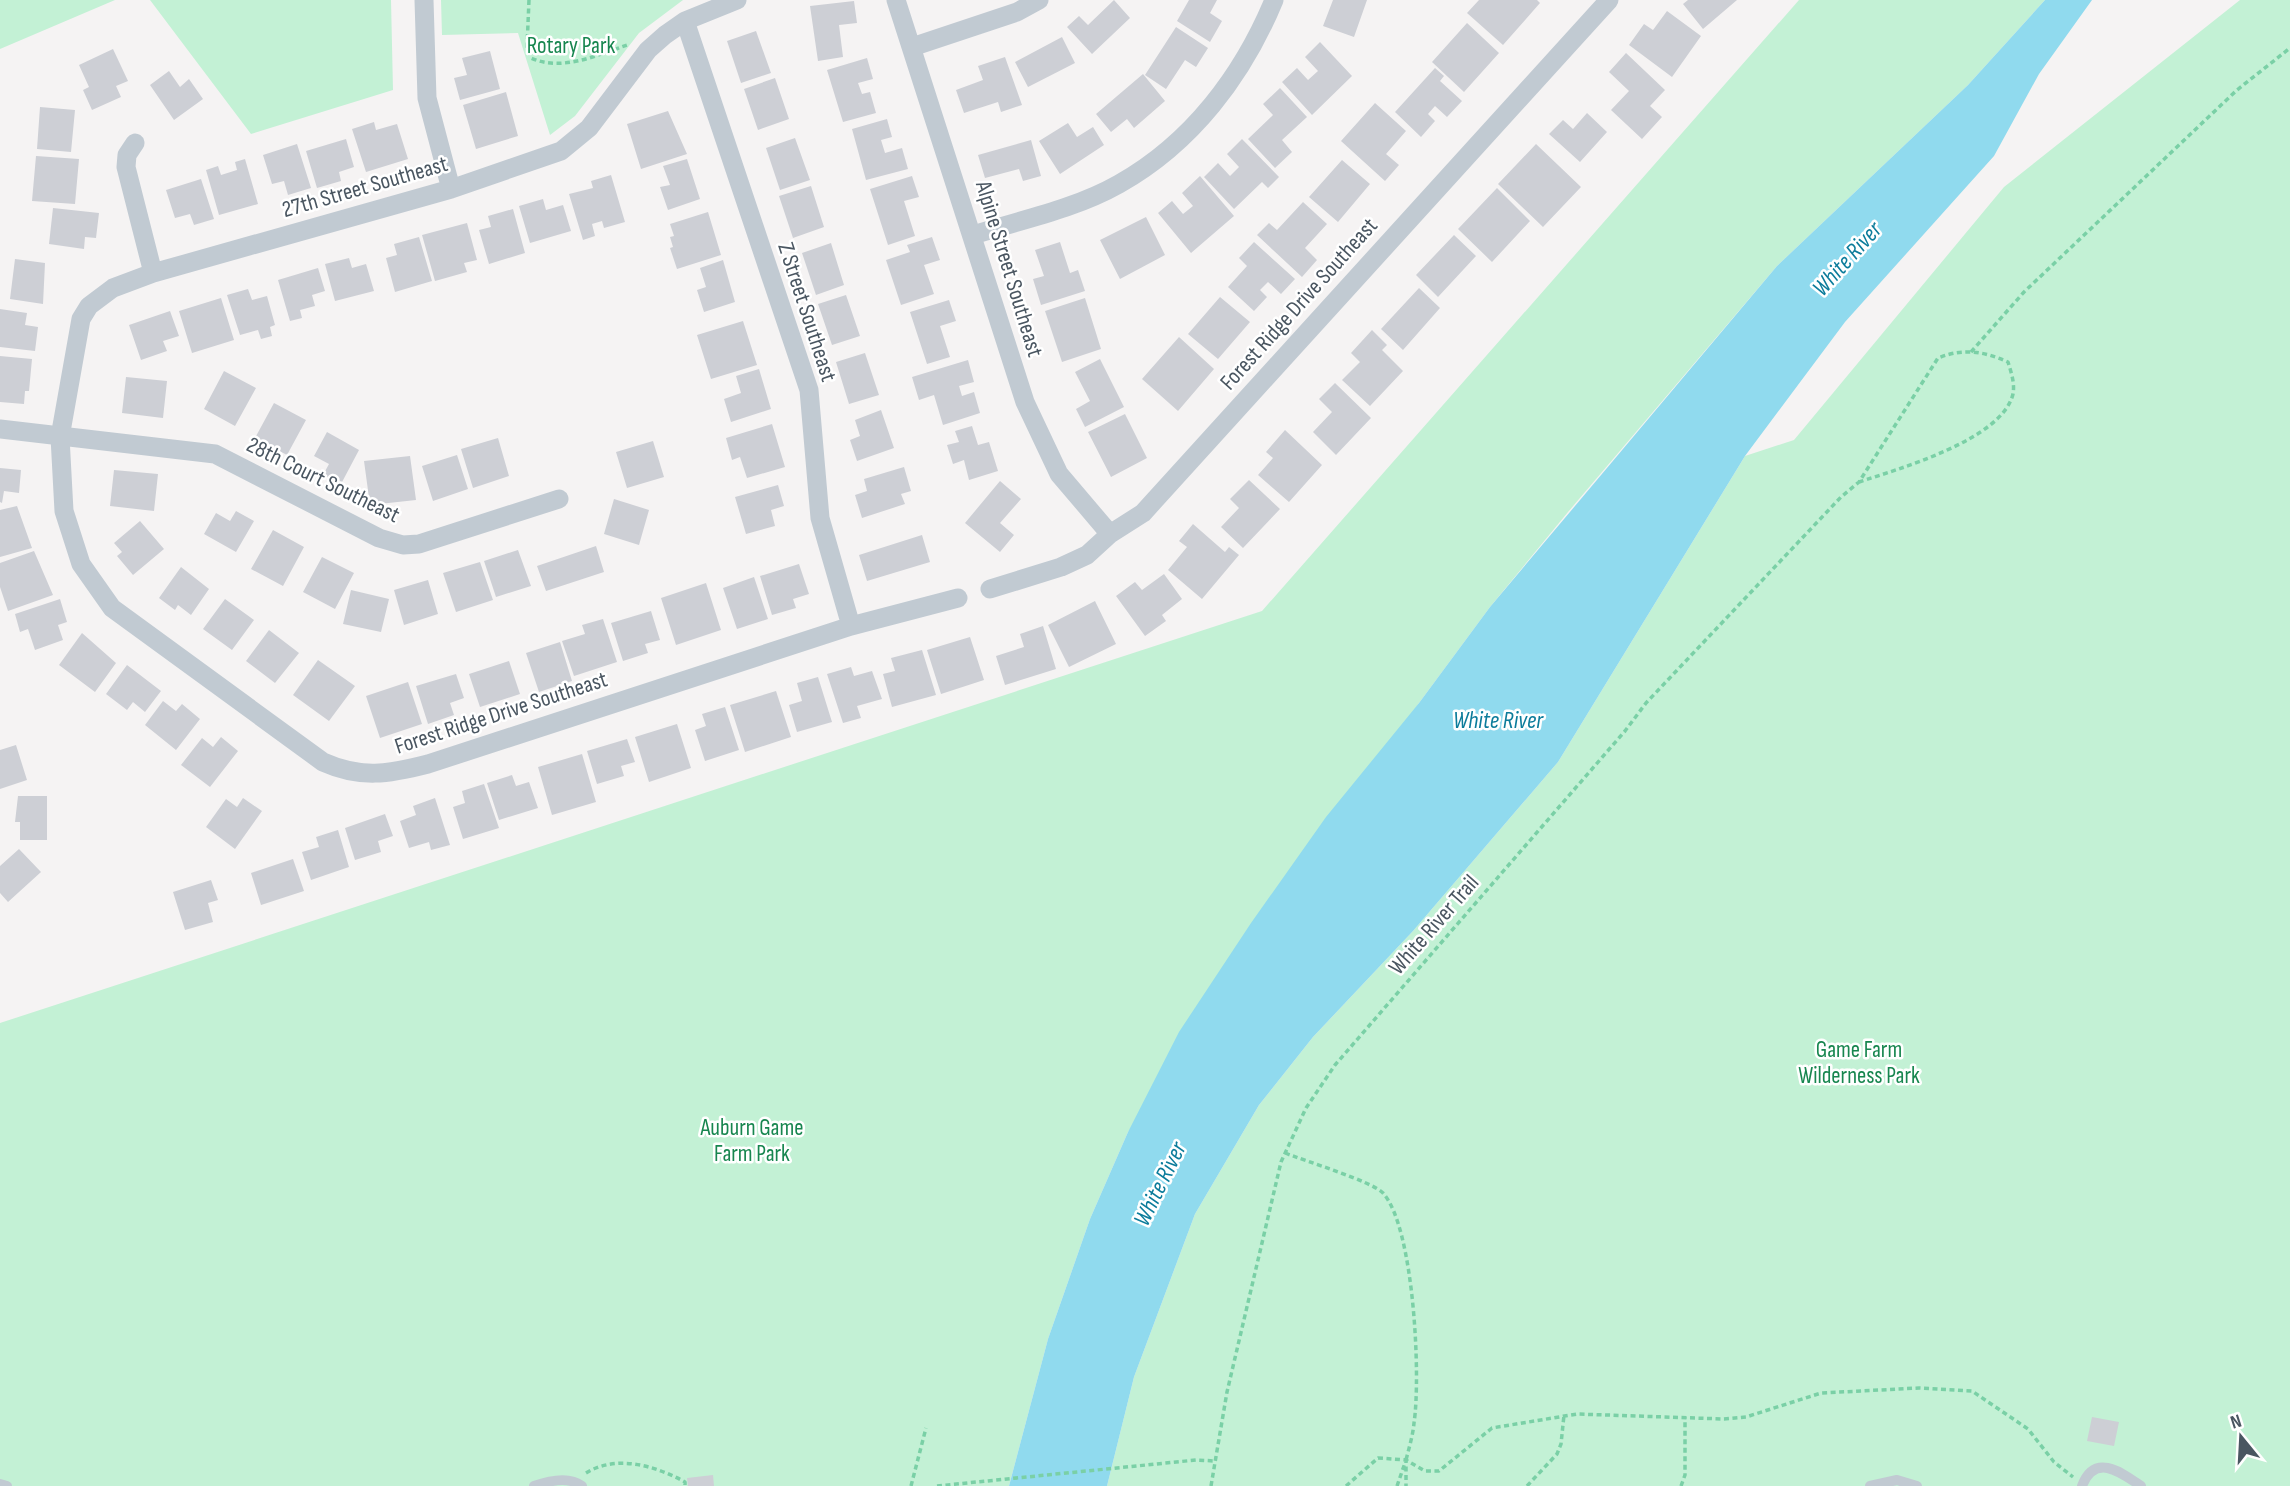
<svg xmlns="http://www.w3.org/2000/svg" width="2290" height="1486" font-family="'Sofia Sans Condensed',sans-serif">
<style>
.green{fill:#c3f1d5}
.water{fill:#90daee}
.building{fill:#cdcfd5}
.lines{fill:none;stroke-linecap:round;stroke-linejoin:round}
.path{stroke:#7ad0a6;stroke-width:3.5;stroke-dasharray:5 3.5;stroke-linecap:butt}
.service{stroke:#c1cad2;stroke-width:10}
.minor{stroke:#c1cad2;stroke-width:19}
.labels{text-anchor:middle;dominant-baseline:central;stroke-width:5;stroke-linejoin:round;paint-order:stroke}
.park-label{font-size:23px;fill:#17864f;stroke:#fff}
.street-label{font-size:23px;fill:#4a5661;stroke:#fff}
.water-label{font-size:24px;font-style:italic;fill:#0c7c9b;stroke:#fff}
</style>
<rect width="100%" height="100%" fill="#f5f3f3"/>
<!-- green -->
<path class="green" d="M0 0H115L0 49Z
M150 0H391L393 90 251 134Z
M441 0H683L639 33 575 116 550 135 518 33 442 35Z
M1799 0H2045L1968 85 1777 266 1568 512 1490 607 1419 703 1128 1132 1090 1219 1048 1339 1009 1486H0V1023L1262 611Z
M2240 0H2290V1486H1107L1134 1377 1195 1214 1259 1105 1313 1037 1413 931 1558 762 1745 456 1794 440 2004 187Z"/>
<!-- water -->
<path class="water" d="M2045 0H2092L2039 74 1994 156 1845 322 1745 456 1558 762 1413 931 1313 1037 1259 1105 1195 1214 1134 1377 1107 1486H1009L1048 1339 1090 1219 1128 1132 1179 1032 1251 923 1326 817 1419 703 1490 607 1777 266 1968 85Z"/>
<!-- building -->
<path class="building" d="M1114 0 1130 18 1092 54 1067 27 1079 16 1088 25Z
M1189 0H1217L1210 13 1222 21 1210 42 1177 21Z
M1333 0H1367L1354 37 1323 26Z
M1479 0H1537L1540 3 1503 45 1467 13Z
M1688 0H1737L1703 29 1683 4Z
M854 1 857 23 839 25 843 57 818 61 810 6Z
M1667 11 1701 36 1672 77 1629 45 1644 24 1653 30Z
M1467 23 1499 53 1464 92 1432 62Z
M1176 27 1208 48 1196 67 1185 60 1166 89 1145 75Z
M756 31 771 73 741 83 727 41Z
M1062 37 1075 63 1028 87 1015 62Z
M1320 42 1352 76 1312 115 1282 82 1297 68 1308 80 1318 71 1305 57Z
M113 49 128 81 116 86 121 97 92 110 83 90 89 87 79 65Z
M490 51 500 89 460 100 454 78 467 75 462 58Z
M1626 53 1665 90 1650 106 1662 117 1642 139 1611 110 1629 91 1609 72Z
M1005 57 1022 105 1001 112 998 102 964 113 956 90 983 80 978 66Z
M867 58 873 79 858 83 862 94 870 92 876 113 843 122 827 70Z
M1435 68 1444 76 1440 81 1462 101 1447 117 1435 106 1428 114 1435 121 1421 137 1395 112Z
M169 71 180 87 189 79 203 99 174 120 150 85Z
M1143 74 1165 101 1134 128 1127 119 1111 132 1096 114Z
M775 78 789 119 758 130 744 89Z
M1280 88 1307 117 1282 140 1292 152 1275 168 1248 139 1273 115 1263 104Z
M506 92 518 136 476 149 463 105Z
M1375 103 1406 131 1386 154 1399 165 1385 181 1341 141Z
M40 107 75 110 71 152 37 149Z
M668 111 687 154 641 169 627 124Z
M1587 113 1607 132 1580 162 1549 134 1563 120 1573 129Z
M887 119 892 137 881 140 885 153 902 148 908 169 866 180 852 129Z
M374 122 376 130 397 124 408 159 366 172 352 129Z
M1068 123 1077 137 1093 127 1104 145 1060 174 1039 141Z
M795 138 810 180 780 190 766 148Z
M346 139 354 167 339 172 341 181 317 188 306 151Z
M1242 139 1279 177 1268 188 1262 182 1234 209 1204 177 1218 163 1230 176 1239 167 1227 154Z
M1031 140 1041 176 1023 181 1019 169 985 178 978 155Z
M297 144 311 188 288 195 284 181 272 184 263 155Z
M1536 144 1581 187 1543 227 1498 184Z
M36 156 79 159 75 204 32 201Z
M245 159 258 204 219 215 206 170 218 166 221 175 237 170 235 162Z
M687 159 700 199 668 210 660 187 670 185 663 166Z
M1342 160 1370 184 1338 222 1309 197Z
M611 175 625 222 604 228 602 221 592 224 595 236 583 240 569 194 593 188 591 181Z
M912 176 919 197 904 201 915 236 888 245 870 189Z
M1200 176 1234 216 1191 253 1158 213 1172 201 1183 214 1193 206 1182 193Z
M201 179 214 219 194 225 190 214 175 218 166 190Z
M811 186 824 227 793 238 779 196Z
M1497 188 1530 221 1492 262 1458 229Z
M543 199 546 210 563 205 571 231 530 243 519 206Z
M1303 202 1327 224 1305 248 1317 260 1302 277 1257 235 1269 223 1277 230Z
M53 208 99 213 96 238 85 237 84 249 49 244Z
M513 209 525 253 489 264 479 230 491 227 488 216Z
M708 212 721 255 677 269 670 248 673 247 670 237 674 236 670 224Z
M1146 217 1165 255 1120 279 1100 240Z
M467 223 477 260 464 263 467 272 435 281 422 235Z
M1454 235 1476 256 1438 297 1416 275Z
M419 237 432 281 395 292 386 258 397 255 394 244Z
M932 237 940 260 924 265 934 294 901 305 886 260 910 252 907 245Z
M1060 242 1070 273 1078 270 1085 291 1041 305 1033 279 1044 276 1035 250Z
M1254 242 1295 279 1281 294 1268 282 1260 290 1267 297 1254 311 1228 287 1247 266 1239 258Z
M831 243 844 285 816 295 802 253Z
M349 258 352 268 366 264 374 291 335 301 325 264Z
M15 259 45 263 43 304 10 299Z
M723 260 735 302 704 312 697 290 706 287 700 268Z
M318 268 325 291 312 295 315 306 300 310 302 318 290 321 278 280Z
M1419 288 1440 308 1403 350 1381 329Z
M248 289 252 300 267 296 275 325 270 327 272 336 261 339 258 330 240 335 227 295Z
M846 295 860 336 832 345 818 304Z
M1220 297 1250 322 1218 359 1188 334Z
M221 298 234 340 192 353 179 311Z
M1085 298 1101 349 1062 362 1045 311Z
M949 300 956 321 940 326 950 357 927 364 910 312Z
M0 309 27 313 25 325 38 327 35 351 0 347Z
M170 311 179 336 163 341 167 351 141 360 129 325Z
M743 321 757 365 711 379 697 335Z
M1372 330 1387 345 1382 350 1403 371 1370 406 1342 380 1360 362 1351 353Z
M1179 337 1214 369 1178 411 1142 379Z
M865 353 879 395 849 404 836 362Z
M0 356 32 359 29 391H25L24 404 0 402Z
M1100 359 1124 407 1085 427 1076 409 1090 401 1075 372Z
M968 360 974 382 959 386 962 396 974 392 980 413 943 425 934 395 919 400 912 377Z
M759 369 771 409 731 422 724 399 741 393 736 376Z
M224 371 256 388 235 426 204 409Z
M126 377 167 381 163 418 122 413Z
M1335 383 1371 418 1336 455 1313 432 1332 412 1319 399Z
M274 403 306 420 287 455 255 438Z
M881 410 894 448 857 461 850 440 860 436 855 420Z
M1125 414 1147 458 1111 477 1088 432Z
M772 424 785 467 747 478 740 457 732 460 726 438Z
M972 426 978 445 989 442 998 471 969 480 964 460 953 464 947 445 959 442 955 431Z
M1285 430 1322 465 1289 502 1258 475 1273 458 1266 452Z
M327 432 359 450 341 484 323 475 329 464 314 456Z
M498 438 509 476 473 488 461 449Z
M653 441 664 477 627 488 616 452Z
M457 455 468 489 433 501 422 466Z
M410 456 416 500 370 505 364 461Z
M904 467 911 491 901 494 905 504 862 518 855 495 867 491 864 479Z
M0 468 21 470 19 493 4 491 2 503 0 502Z
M114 470 158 474 154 511 110 506Z
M1249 480 1280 509 1243 548 1221 527 1239 508 1230 499Z
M1000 481 1021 499 1000 523 1014 535 1000 552 965 523Z
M778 485 784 506 771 510 775 526 746 534 735 497Z
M614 499 649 510 639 545 604 534Z
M17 506 32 548 0 557V510Z
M236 511 254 521 236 552 204 534 216 513 230 521Z
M140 521 164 549 133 575 117 556 122 552 114 543Z
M1193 524 1225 552 1229 547 1239 555 1202 599 1168 570 1187 547 1179 541Z
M273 530 304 547 283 586 251 569Z
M922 535 930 562 867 581 859 555Z
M596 546 604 572 546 591 537 566Z
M518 550 531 586 496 597 484 561Z
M34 551 53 595 8 611 0 587V563Z
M322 557 354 573 335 609 303 592Z
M480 562 493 600 456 612 443 573Z
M799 564 809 594 793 599 796 608 772 615 760 576Z
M181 567 209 589 191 615 178 605 175 610 159 598Z
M1164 574 1182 599 1162 615 1166 621 1145 636 1116 596 1135 582 1142 590Z
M754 577 768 619 737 629 723 588Z
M428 580 438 614 404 625 394 590Z
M706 583 721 630 676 645 661 598Z
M351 590 389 599 381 632 343 624Z
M60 599 67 622 58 625 63 640 35 650 28 629 20 632 15 614Z
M225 599 254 620 232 650 203 629Z
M1095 601 1116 644 1069 667 1048 625Z
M651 611 660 640 645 644 648 653 623 661 611 623Z
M603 619 617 662 574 676 562 641 585 634 582 625Z
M1043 626 1056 669 1005 685 996 656 1024 647 1020 634Z
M269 630 299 653 275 683 246 661Z
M82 633 116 663 95 692 59 665Z
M970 637 984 680 941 694 927 650Z
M560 642 572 681 539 692 526 653Z
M922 650 936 695 892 707 883 674 895 671 891 658Z
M318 660 355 686 329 721 293 695Z
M509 661 520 694 480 707 469 674Z
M127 665 161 691 145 712 133 702 127 710 106 694Z
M851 667 854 676 872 671 882 699 857 706 861 718 843 723 827 674Z
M456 674 464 698 450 703 454 715 428 724 416 686Z
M818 677 832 722 797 732 789 705 802 701 797 683Z
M408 682 422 724 380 738 366 696Z
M776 691 791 737 745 752 730 705Z
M163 701 176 711 182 704 200 719 176 750 145 725Z
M725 707 739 750 705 761 695 730 706 726 702 714Z
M677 724 691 768 649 782 635 737Z
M221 737 238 751 210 787 181 765 202 738 213 747Z
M627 739 635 762 621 766 624 776 597 784 587 751Z
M16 745 27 780 0 789V750Z
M582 754 596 802 552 815 538 767Z
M512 775 516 786 529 782 538 808 499 820 487 783Z
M484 784 499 828 463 839 453 807 465 803 462 791Z
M18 796H47V840H20V822H15Z
M243 798 262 811 235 849 206 827 226 799 237 807Z
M435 798 450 845 431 850 429 842 409 848 400 821 416 815 413 806Z
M385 814 393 836 378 841 381 852 355 860 345 828Z
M338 830 349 867 311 880 302 852 319 847 316 837Z
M19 849 41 872 8 902 0 893V866Z
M293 859 304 891 261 905 251 873Z
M211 880 218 900 208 903 213 922 185 930 173 892Z
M2092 1417 2119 1422 2114 1446 2087 1441Z
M713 1475 714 1486H688L687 1478Z"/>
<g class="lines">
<!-- path -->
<path class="path" d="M529 0 527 47 531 58C561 72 598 55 627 45
M1971 352 2024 292 2237 90 2290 48
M1285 1153C1305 1161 1371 1181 1383 1193 1414 1227 1421 1377 1414 1423 1413 1435 1409 1448 1406 1460
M586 1473C617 1454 656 1466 685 1482V1486
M911 1486 926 1428
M937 1486 1196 1460 1215 1461
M1211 1486 1227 1392 1281 1162 1306 1108 1335 1065 1625 731 1646 703 1841 497 1859 482 1938 358C1963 348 1983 351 2008 362 2011 372 2015 383 2013 394 2002 440 1898 469 1859 482
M1346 1486 1378 1458 1406 1460 1425 1471H1439L1492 1428 1577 1414 1724 1419 1746 1417 1821 1393 1919 1388 1972 1391 2028 1429 2054 1462 2073 1477
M1397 1486 1406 1460V1486
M1527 1486 1557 1454 1561 1444 1564 1415
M1681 1486 1685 1475V1417"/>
<!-- service -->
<path class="service" d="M0 1484 7 1486
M534 1486C548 1481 569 1476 582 1486
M1870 1486 1897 1480 1917 1486
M2082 1486C2095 1452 2122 1473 2141 1486"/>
<!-- minor -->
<path class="minor" d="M424 0 427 98 451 189
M737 0 685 21 665 35 648 50 589 128 561 151 451 189 153 273 113 288 89 306 81 319 60 437 64 511 81 564 112 608 323 762C361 779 389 774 428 764L851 626 958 598
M896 0 1025 402 1059 474 1110 534
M685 21 809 390 820 518 851 626
M912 47 1017 12 1039 0
M135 143 127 155 126 167 153 273
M973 235C1021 220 1075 209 1119 184 1192 143 1243 75 1274 0
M0 429 215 454 379 538 403 545 419 544 559 499
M990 589 1061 567 1087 555 1110 534 1143 513 1609 0"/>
</g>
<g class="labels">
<!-- park labels -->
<g class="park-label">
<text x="571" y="46">Rotary Park</text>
<text x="1859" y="1050">Game Farm<tspan x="1859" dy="26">Wilderness Park</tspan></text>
<text x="752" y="1128">Auburn Game<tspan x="752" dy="26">Farm Park</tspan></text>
</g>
<!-- street labels -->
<g class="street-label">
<text transform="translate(365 187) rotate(-16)">27th Street Southeast</text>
<text transform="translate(1009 269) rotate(73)">Alpine Street Southeast</text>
<text transform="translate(1299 304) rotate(-48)">Forest Ridge Drive Southeast</text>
<text transform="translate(807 312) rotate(72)">Z Street Southeast</text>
<text transform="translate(323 480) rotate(26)">28th Court Southeast</text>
<text transform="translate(501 713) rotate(-18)">Forest Ridge Drive Southeast</text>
<text transform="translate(1434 925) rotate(-49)">White River Trail</text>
</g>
<!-- water labels -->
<g class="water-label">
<text transform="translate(1847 259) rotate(-48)">White River</text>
<text x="1498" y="720">White River</text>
<text transform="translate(1160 1184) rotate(-64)">White River</text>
</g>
</g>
<!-- north arrow -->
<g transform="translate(2241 1437) rotate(342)" stroke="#ffffff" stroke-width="5" paint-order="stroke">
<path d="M0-5L12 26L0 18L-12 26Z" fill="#4a5661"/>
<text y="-10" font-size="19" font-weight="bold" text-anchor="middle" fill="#4a5661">N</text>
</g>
</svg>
